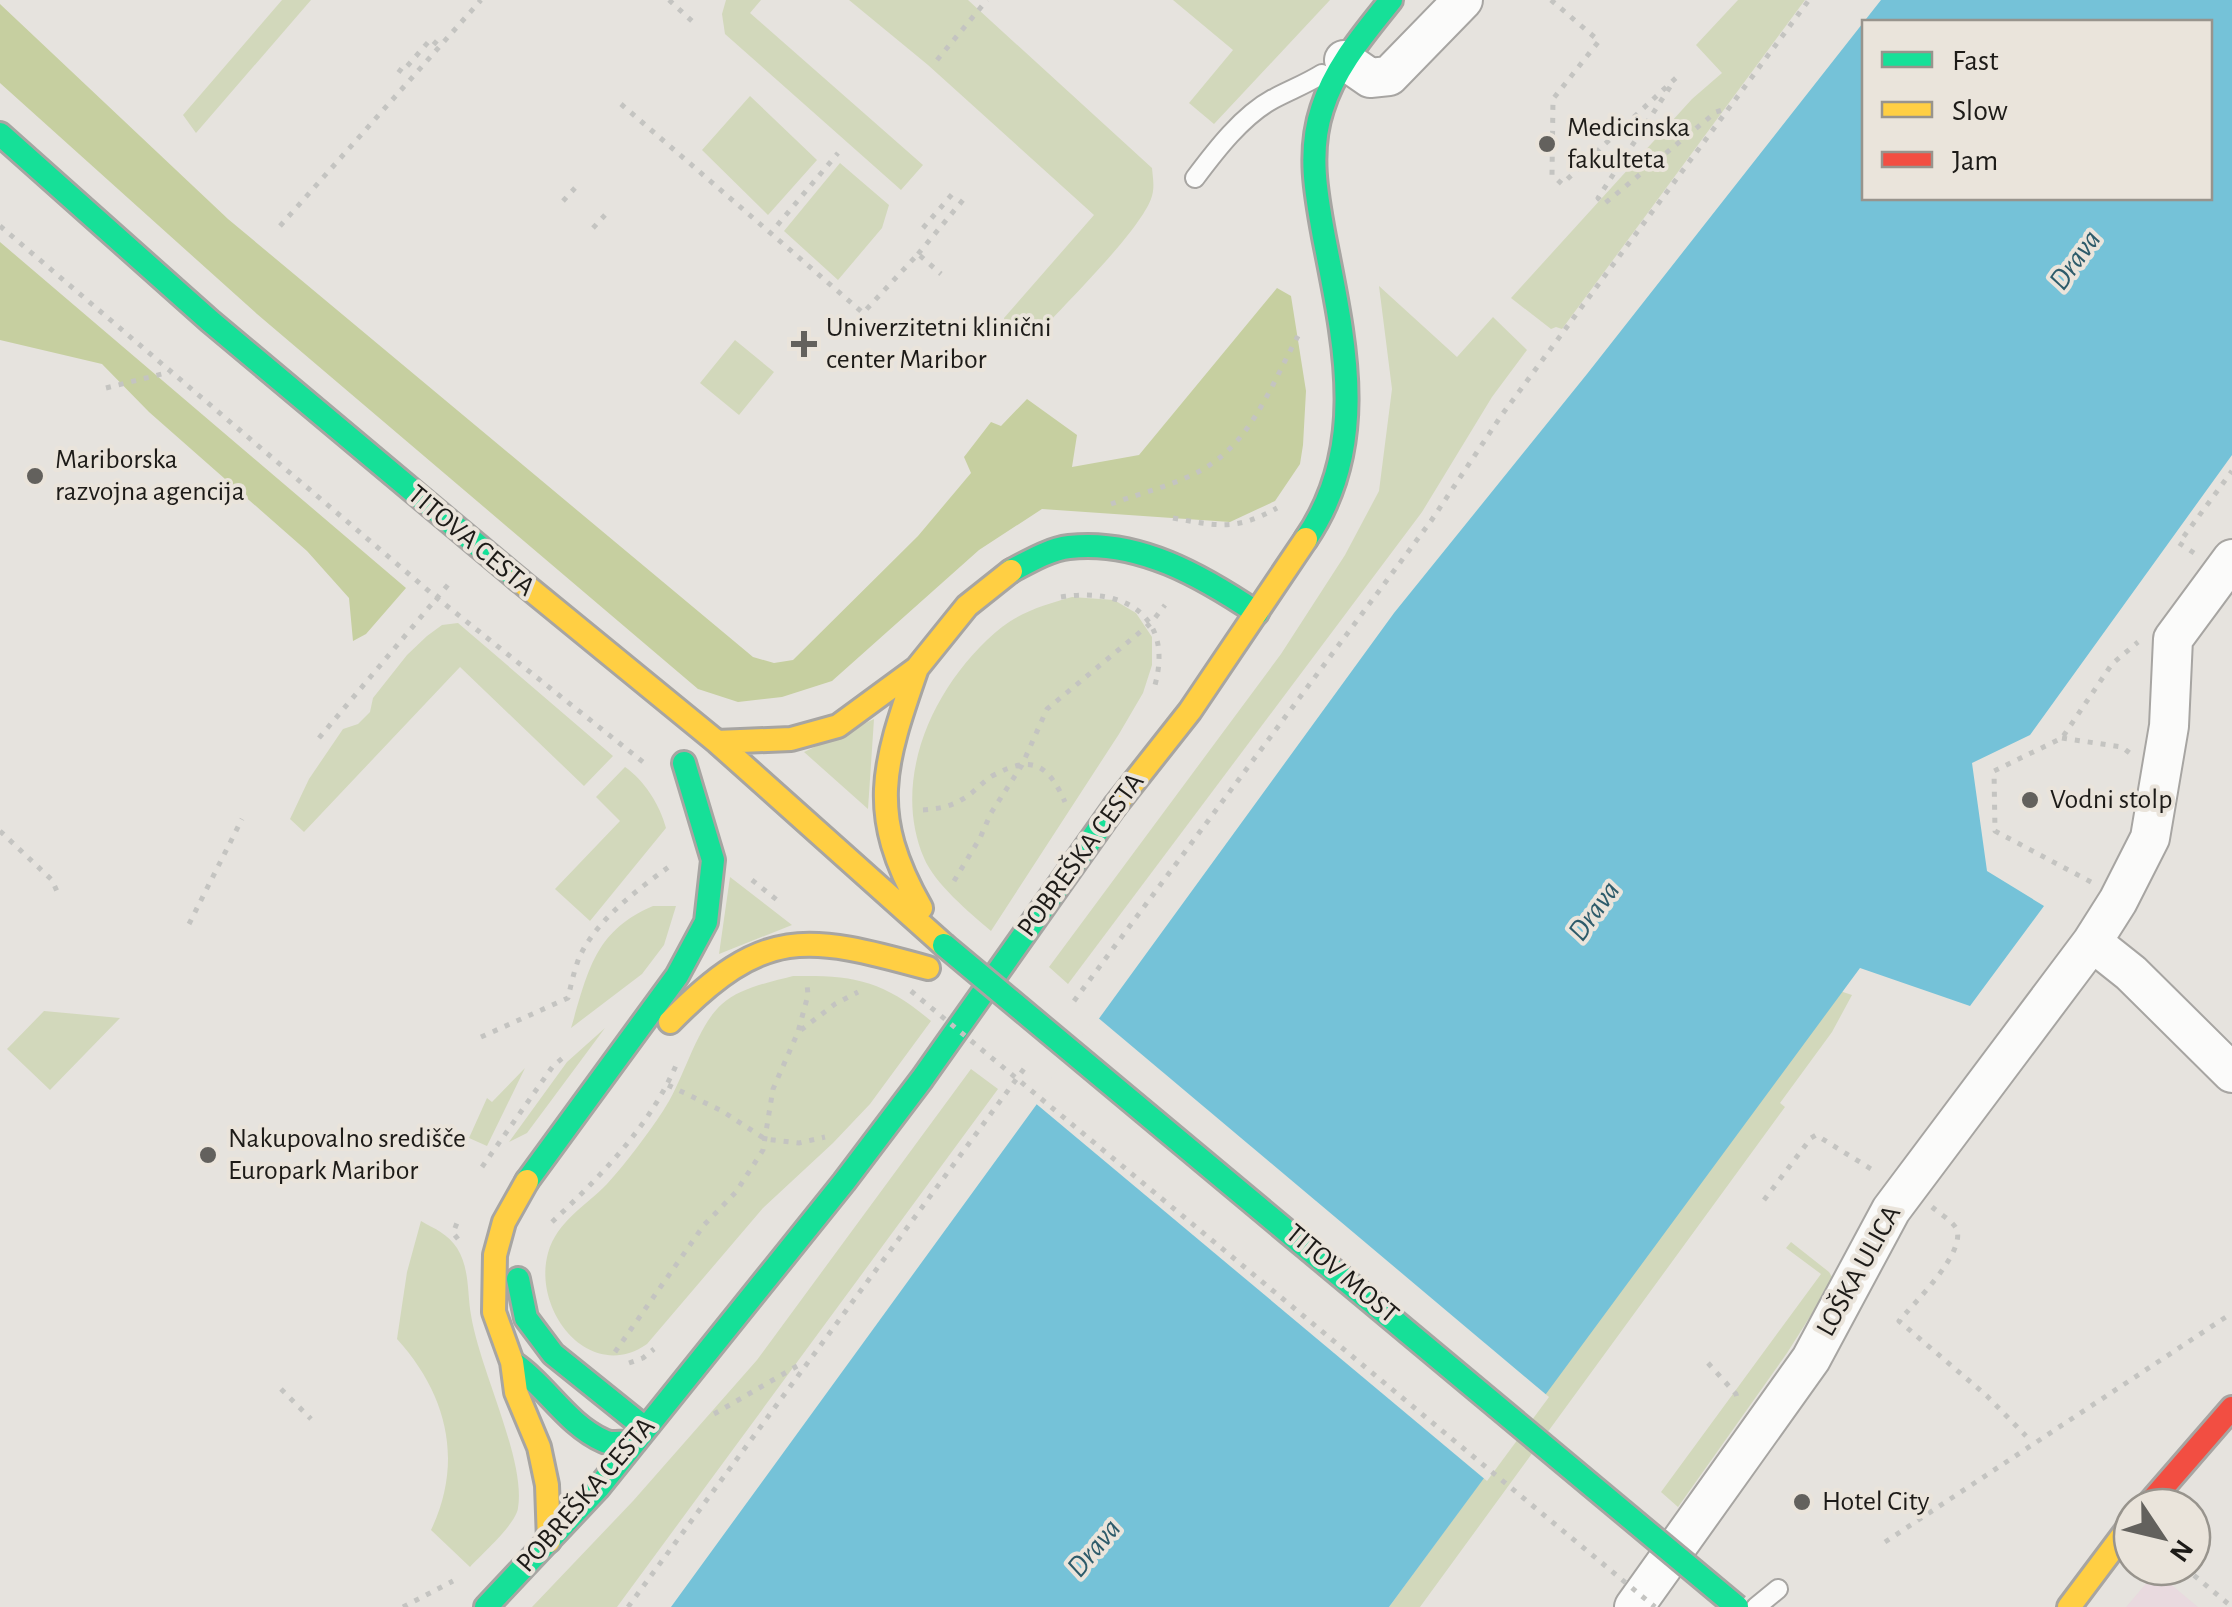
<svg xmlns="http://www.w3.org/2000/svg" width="2232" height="1607" font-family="'Alegreya Sans',sans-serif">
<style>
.commercial{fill:#e9dadf}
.green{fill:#d2d8bb}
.forest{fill:#c6cfa0}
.water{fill:#75c2d8;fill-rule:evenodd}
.pier{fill:#e6e3de}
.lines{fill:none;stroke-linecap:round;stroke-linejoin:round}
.lane-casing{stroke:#a7a5a2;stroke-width:22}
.street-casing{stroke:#a7a5a2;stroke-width:42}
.fast-casing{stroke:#a7a5a2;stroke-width:28}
.slow-casing{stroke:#a7a5a2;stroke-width:28}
.jam-casing{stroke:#a7a5a2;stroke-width:28}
.path{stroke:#c4c4c1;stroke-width:5;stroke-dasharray:5 8;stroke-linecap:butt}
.lane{stroke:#fbfbfa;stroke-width:18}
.street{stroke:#fbfbfa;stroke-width:38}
.fast{stroke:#16e098;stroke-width:22}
.slow{stroke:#ffcf43;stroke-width:22}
.jam{stroke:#f24e42;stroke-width:22}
.fast-bridge-casing{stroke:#a7a5a2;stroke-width:28;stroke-linecap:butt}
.path-bridge{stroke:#c4c4c1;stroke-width:5;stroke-dasharray:5 8;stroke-linecap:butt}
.fast-bridge{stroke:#16e098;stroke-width:22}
.poi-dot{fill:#63615d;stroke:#eae4db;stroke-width:4}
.labels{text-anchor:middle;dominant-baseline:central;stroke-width:8;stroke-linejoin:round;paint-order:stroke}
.poi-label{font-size:28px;fill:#1d1b18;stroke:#eae4db;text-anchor:start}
.street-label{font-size:28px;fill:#1d1b18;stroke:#eae4db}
.water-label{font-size:30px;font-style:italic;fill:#2d5b6a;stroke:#eae4db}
</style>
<rect width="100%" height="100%" fill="#e6e3de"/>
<!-- commercial -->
<path class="commercial" d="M2156 1572 2198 1607H2126Z"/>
<!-- green -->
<path class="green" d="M282 0H311L196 133 183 115Z
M726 0H761L750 13 923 165 901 190 725 34 722 14Z
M849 0H968L1152 168C1153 179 1155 188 1151 199 1138 233 1064 305 1037 335L1021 337 1005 325 1004 318 1094 215 928 65Z
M1173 0H1330L1214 124 1189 103 1233 50Z
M1738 0H1805L1562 329 1556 327 1551 329 1511 298 1692 99 1722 73 1696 45Z
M750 96 817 160 768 215 702 150Z
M840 163 889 205 882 228 838 280 784 231Z
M1379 286 1457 357 1493 317 1527 350 1492 397 1422 512 1068 984 1049 967 1281 654 1345 555 1379 491 1392 389Z
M735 340 774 372 739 415 700 383Z
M1072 597 1114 600 1136 613 1152 637V665L1143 693 1119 734 991 931C969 912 935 884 924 858 889 776 937 679 1002 627 1023 611 1047 604 1072 597Z
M458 623 613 756 584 786 460 667 304 832 290 819 309 779 343 729 358 724 370 712 373 698 407 655 427 636 442 625Z
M874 719 868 809 804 752Z
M625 767C644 780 660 805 666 828L590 921 555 889 620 821 596 797Z
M730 877 792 925 719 954Z
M653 906H676L664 945 642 974 571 1028C588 972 594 931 653 906Z
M793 976C854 975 883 980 931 1021L870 1104 833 1143 763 1208 647 1344C590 1384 532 1311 548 1253 557 1221 586 1206 607 1184 627 1162 647 1135 663 1111 684 1080 696 1027 722 1004 740 988 770 982 793 976Z
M1840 991 1852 995 1832 1032 1780 1103 1785 1107 1420 1607H1389Z
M44 1011 120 1018 50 1090 7 1049Z
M605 1028 527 1133 509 1142 567 1062Z
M525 1068 487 1146 469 1138 487 1098 492 1102Z
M971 1069 998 1089 617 1607H532L633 1501 757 1360Z
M421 1221C435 1229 448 1234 457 1248 470 1269 467 1293 471 1315 480 1371 526 1460 518 1508 516 1524 482 1554 470 1567L431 1530C464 1461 447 1394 397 1339L407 1272Z
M1791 1242 1829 1272 1832 1277 1830 1285 1787 1353 1678 1507 1661 1492 1821 1274 1786 1248Z"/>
<!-- forest -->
<path class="forest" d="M0 4 228 219 753 657 774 663 793 660 918 536 971 473 964 457 991 422 1001 426 1027 399 1077 435 1072 467 1139 455 1277 288 1291 296 1306 391 1303 445 1300 464 1275 501 1230 522 1042 509 979 550 832 681 782 697 738 702 698 689 257 314 0 83Z
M0 242 406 588 366 634 353 641 349 598 307 551 149 412 102 364 0 340Z"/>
<!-- water -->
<path class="water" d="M1881 0H2232V455L2030 735 1972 763 1987 871 2044 906 1970 1006 1860 968 1389 1607H671L1394 613 1587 374ZM1864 22H2210V198H1864Z"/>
<!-- pier -->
<path class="pier" d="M1096 1016 1549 1397 1487 1481 1034 1102Z"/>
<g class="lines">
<defs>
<path id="lane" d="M1195 178C1216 150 1242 116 1273 99 1290 90 1306 84 1322 74
M1756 1607 1778 1589"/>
<path id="street" d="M1344 60 1370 78 1389 76 1463 0
M2092 942 2131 973 2232 1073
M1634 1607 1811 1359 1891 1210 2092 942 2118 901 2150 838 2169 726 2173 639 2232 559"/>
<path id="fast" d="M0 134 210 321 519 580
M1306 539C1370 445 1344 340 1324 237 1316 194 1308 151 1322 109 1335 67 1364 34 1391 0
M1011 571C1028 562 1050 549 1069 547 1138 539 1202 576 1257 613
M527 1181 677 976 706 922 713 860 684 763
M518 1279 526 1318 553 1354 645 1428
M513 1363C546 1385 566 1424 604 1441 612 1445 625 1442 635 1442
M486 1607 598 1488 844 1182 922 1079 1115 806"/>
<path id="slow" d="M519 580 717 742 944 945
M917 668C883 766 867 813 921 908
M717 742 791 739 838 726 917 668 967 606 1011 571
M1115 806 1190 711 1306 539
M670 1022C764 926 805 934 928 968
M527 1181 504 1222 495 1255 494 1312 512 1362 516 1392 539 1447 547 1485 549 1541
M2069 1607 2132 1523"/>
<path id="jam" d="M2146 1507 2232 1408"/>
</defs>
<!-- lane casing -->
<use href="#lane" class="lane-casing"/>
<!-- street casing -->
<use href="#street" class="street-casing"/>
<!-- fast casing -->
<use href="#fast" class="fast-casing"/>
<!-- slow casing -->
<use href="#slow" class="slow-casing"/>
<!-- jam casing -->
<use href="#jam" class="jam-casing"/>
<!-- path -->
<path class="path" d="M669 0 693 22
M1551 0 1599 41 1553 99 1552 175 1562 184 1678 76
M937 60 987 0
M398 69 402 72 431 39 439 46
M1670 87 1598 198 1604 204 1716 112 1728 108
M621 104 863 313 918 254 941 274
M563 201 575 188
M0 226 437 598 643 762
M280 226 481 0
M593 228 605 215
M923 228 954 192
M769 235 838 153
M918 254 963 200
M106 388 170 372
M1111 504C1138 494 1167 487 1192 475 1250 448 1269 389 1298 336
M1173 518C1217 526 1236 531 1277 508
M2194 553 2179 543 2232 471
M1061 597C1123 587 1174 615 1155 685
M319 738 452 580
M2062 738 2122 747 2131 754
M923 810C937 809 949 807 961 800 973 794 981 783 992 776 1032 754 1048 764 1065 802
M0 831 52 880 59 896
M752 880 782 904
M954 881 980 838 991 813 1022 765 1047 709 1151 623 1165 605
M2091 882 1995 831 1994 771 2062 738 2112 664 2138 642
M189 924 242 819
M1074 1001 1431 521 1501 416 1809 0
M801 1030 835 1004 858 992
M481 1037 568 998C571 985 574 971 579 958 596 920 637 890 670 866
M668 1085 722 1111 765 1139 799 1143 825 1137
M482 1167 553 1066 565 1056
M1764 1200 1811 1138 1816 1135 1876 1172
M1932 1207C1939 1213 1951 1220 1956 1228 1968 1251 1913 1304 1899 1321L1987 1396 2026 1436
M552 1222C601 1176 651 1125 677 1063
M458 1239 453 1233 459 1218
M615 1352 704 1225 736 1192 763 1150 773 1089 798 1032 808 995 807 984
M629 1363 643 1358 654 1349
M1708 1363 1736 1394 1738 1402
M281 1389 311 1419
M714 1414 804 1362
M1885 1542 2232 1313
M2184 1567 2232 1607
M403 1607 453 1581
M628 1607 1026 1066"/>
<!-- lane -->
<use href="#lane" class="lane"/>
<!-- street -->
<use href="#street" class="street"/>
<!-- fast -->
<use href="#fast" class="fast"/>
<!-- slow -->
<use href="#slow" class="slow"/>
<!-- jam -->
<use href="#jam" class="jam"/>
<defs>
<path id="fast-bridge" d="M944 945 1737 1607"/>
</defs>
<!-- fast-bridge casing -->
<use href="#fast-bridge" class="fast-bridge-casing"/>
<!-- path-bridge -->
<path class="path-bridge" d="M911 991 1655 1607"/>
<!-- fast-bridge -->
<use href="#fast-bridge" class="fast-bridge"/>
</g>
<!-- markers -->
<g class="poi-dot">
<circle cx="1547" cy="144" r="10"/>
<path d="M799 329h10v10h10v10h-10v10h-10v-10h-10v-10h10z"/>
<circle cx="35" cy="476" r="10"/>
<circle cx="2030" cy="800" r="10"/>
<circle cx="208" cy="1155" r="10"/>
<circle cx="1802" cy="1502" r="10"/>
</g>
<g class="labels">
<!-- poi labels -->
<g class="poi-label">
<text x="1567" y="128">Medicinska<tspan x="1567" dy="32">fakulteta</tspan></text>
<text x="826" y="328">Univerzitetni klinični<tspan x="826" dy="32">center Maribor</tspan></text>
<text x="55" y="460">Mariborska<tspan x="55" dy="32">razvojna agencija</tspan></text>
<text x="2050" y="800">Vodni stolp</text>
<text x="228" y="1139">Nakupovalno središče<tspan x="228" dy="32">Europark Maribor</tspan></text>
<text x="1822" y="1502">Hotel City</text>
</g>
<!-- street labels -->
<g class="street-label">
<text transform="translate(471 541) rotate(40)">TITOVA CESTA</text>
<text transform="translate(1081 855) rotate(-54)">POBREŠKA CESTA</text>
<text transform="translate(1859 1271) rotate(-61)">LOŠKA ULICA</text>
<text transform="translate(1342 1274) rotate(40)">TITOV MOST</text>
<text transform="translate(586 1495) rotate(-49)">POBREŠKA CESTA</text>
</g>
<!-- water labels -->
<g class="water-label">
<text transform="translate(2075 260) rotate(-54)">Drava</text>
<text transform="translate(1594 911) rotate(-54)">Drava</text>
<text transform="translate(1094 1548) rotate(-50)">Drava</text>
</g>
</g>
<!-- legend -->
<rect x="1862" y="20" width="350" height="180" fill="#eae4db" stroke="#98948d" stroke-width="2.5"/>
<rect x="1882" y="52" width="50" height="15" fill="#16e098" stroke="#98948d" stroke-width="2.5"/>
<text x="1952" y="70" font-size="30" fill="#1d1b18">Fast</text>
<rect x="1882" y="102" width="50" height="15" fill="#ffcf43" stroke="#98948d" stroke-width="2.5"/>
<text x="1952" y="120" font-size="30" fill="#1d1b18">Slow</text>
<rect x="1882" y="152" width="50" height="15" fill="#f24e42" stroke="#98948d" stroke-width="2.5"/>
<text x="1952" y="170" font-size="30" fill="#1d1b18">Jam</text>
<!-- north arrow -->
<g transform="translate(2162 1537) rotate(125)"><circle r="48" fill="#eae4db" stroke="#98948d" stroke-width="2.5"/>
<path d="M0-8L18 38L0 25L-18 38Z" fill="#63615d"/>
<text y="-15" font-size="28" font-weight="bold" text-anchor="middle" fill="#1d1b18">N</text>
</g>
</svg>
